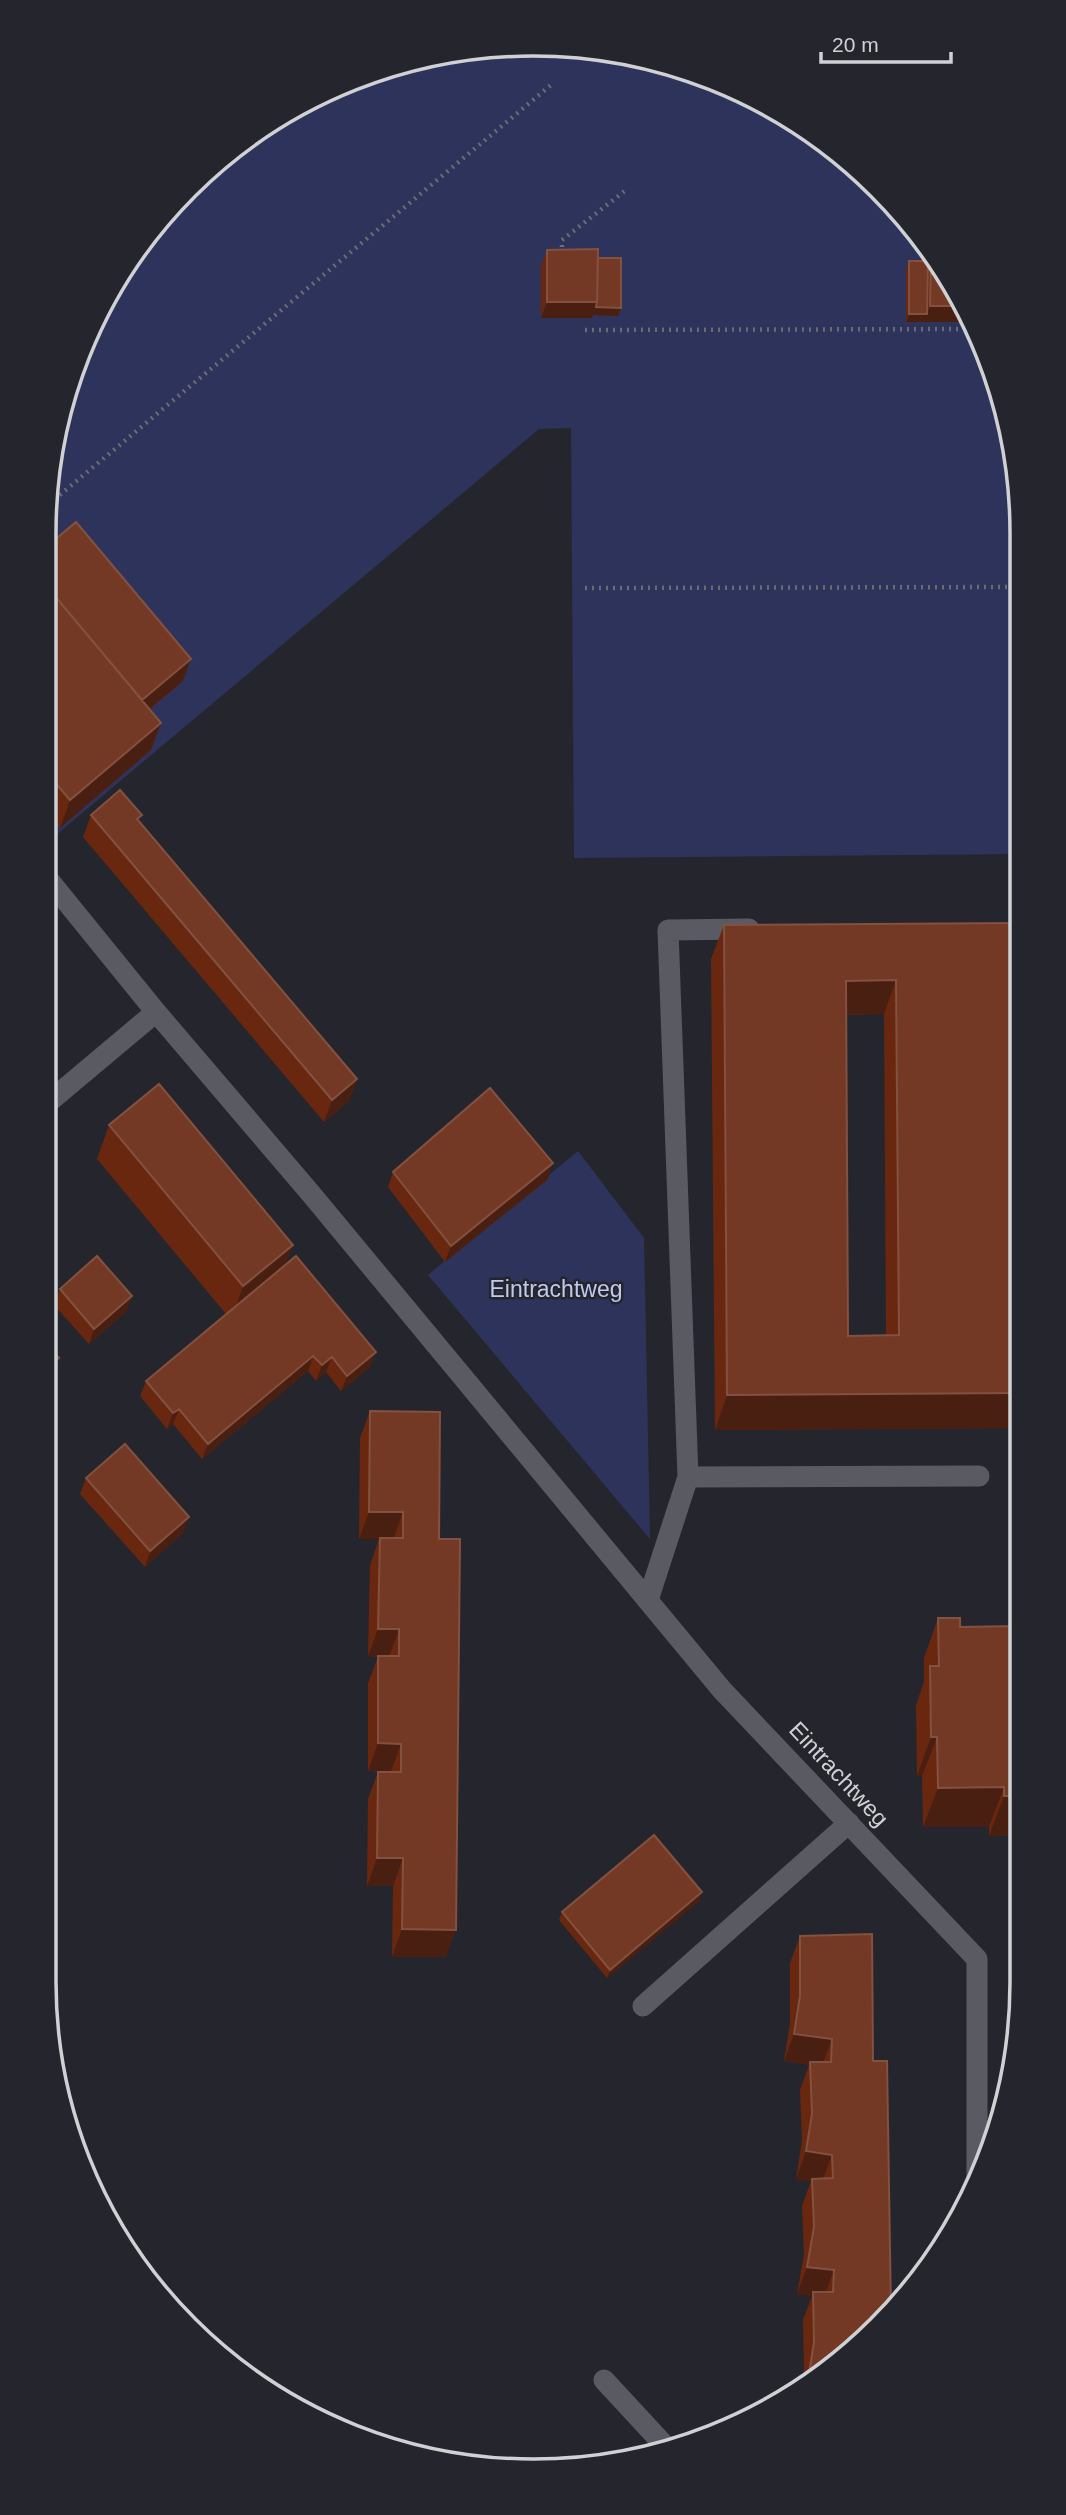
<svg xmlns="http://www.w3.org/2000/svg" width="1066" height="2515" font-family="Helvetica,sans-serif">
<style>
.green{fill:#2e335c}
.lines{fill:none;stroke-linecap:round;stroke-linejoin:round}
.path{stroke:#6b6c71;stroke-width:4.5;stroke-dasharray:2 5;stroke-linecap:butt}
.minor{stroke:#5a5b62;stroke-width:21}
.wall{fill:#69270f;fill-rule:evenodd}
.shaded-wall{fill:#491f12}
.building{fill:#743924;stroke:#825140;stroke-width:2;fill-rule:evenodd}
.labels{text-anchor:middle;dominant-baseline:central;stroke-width:5;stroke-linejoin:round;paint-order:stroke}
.park-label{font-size:23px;fill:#c2c9f0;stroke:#25262d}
.street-label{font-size:23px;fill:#d0d1d5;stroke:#25262d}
.rim{fill:none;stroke:#d0d1d5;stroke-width:3.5}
</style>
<rect width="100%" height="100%" fill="#25262d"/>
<!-- green -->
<path class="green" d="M501 45 596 48 690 70 805 126 901 211 972 317 1018 469 1019 854 574 858 571 428 539 429 56 835 44 821V533L70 376 109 289 165 211 235 145 316 94 406 61Z
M578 1151 644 1238 650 1539 428 1275Z"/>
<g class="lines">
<!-- path -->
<path class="path" d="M562 254V240L626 190
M585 330 975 329
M49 504 551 85
M585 588 1018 587
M1009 1958H1022"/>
<!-- minor -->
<path class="minor" d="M44 874 156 1012 312 1195 722 1690 977 1959V2176
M44 1106 156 1012
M688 1477 668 930 749 929
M648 1600 688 1477 979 1476
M643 2006 849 1823
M604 2380 666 2447"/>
</g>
<!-- wall -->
<path class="wall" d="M547 250 598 258 618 316 593 315 592 318H541V265Z
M931 255 972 317 974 322H906V269L909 261H928Z
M44 549 183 681 150 709 161 723 151 750 60 828 44 809Z
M91 815 139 822 357 1079 349 1101 324 1122 83 837Z
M1019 923 1021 1398 1010 1428 715 1430 711 959 724 925ZM884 1014 886 1335 848 1336 846 1015Z
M109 1125 286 1264 370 1367 341 1391 326 1372 316 1381 308 1371 202 1459 173 1424 167 1429 140 1396 146 1381 226 1314 97 1159Z
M393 1172 548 1179 445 1262 388 1187Z
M60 1289 132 1296 126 1312 89 1344 54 1305Z
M370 1411 439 1539 446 1957H392L393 1886H367L368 1799 378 1772H391L368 1771V1683L378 1657 368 1656 370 1565 379 1539H359L360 1438Z
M86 1478 183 1533 145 1567 80 1494Z
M938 1618 960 1627 1022 1835 989 1836V1827H923L922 1776H917L916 1705 924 1682V1658Z
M700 1900 607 1978 559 1920 562 1912Z
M872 1934 856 2350 800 2389 804 2369 803 2320 812 2296 797 2294 804 2254 802 2206 811 2181 796 2179 802 2141 800 2090 809 2065 784 2061 790 2023V1963L800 1936Z"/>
<!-- shaded-wall -->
<path class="shaded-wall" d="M547 302H597L621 308 618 316 593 315 592 318H541Z
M930 306H965L972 317 974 322H906L909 314H927Z
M191 659 183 681 130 725 138 703Z
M161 723 151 750 60 828 70 800Z
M896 980 884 1014 834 1015 846 981Z
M50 989 44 1007V995Z
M357 1079 349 1101 324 1122 332 1100Z
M553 1163 548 1179 445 1262 451 1246Z
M293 1245 280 1279 231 1321 243 1286Z
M132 1296 126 1312 89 1344 94 1329Z
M376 1352 370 1367 341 1391 347 1376Z
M313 1356 308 1371 202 1459 208 1444Z
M332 1357 326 1372 316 1381 322 1365Z
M59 1358 53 1374 44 1382V1371Z
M1021 1393V1398L1010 1428 715 1430 727 1395Z
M179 1409 173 1424 167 1429 173 1413Z
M369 1512H403L393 1540 359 1539Z
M189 1517 183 1533 145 1567 150 1551Z
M378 1629H399L389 1657 368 1656Z
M931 1737H937L922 1776H917Z
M378 1743 401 1744 391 1771H368Z
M1004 1787 989 1827H923L938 1788Z
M1004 1796H1022V1835L989 1836Z
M377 1858H403L393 1886H367Z
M702 1892 700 1900 607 1978 610 1970Z
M402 1929 456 1930 446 1957H392Z
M794 2034 832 2039 822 2066 810 2062 809 2065 784 2061Z
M806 2151 832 2155 822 2182 796 2179Z
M807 2267 834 2270 824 2297 813 2292 812 2296 797 2294Z"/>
<!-- building -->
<path class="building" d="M598 249 597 302H547V250Z
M931 256 965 306H930Z
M598 258H621V308L596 307 597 302Z
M909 261H928L927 314H909Z
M76 522 191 659 142 700 44 583V549Z
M44 583 161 723 70 800 44 770Z
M120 790 142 815 137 819 357 1079 332 1100 91 815Z
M1019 923 1021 1393 727 1395 724 925ZM896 980 899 1335 848 1336 846 981Z
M44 981 50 989 44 995Z
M159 1084 293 1245 243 1286 109 1125Z
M490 1088 553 1163 451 1246 393 1172Z
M97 1256 132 1296 94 1329 60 1289Z
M296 1256 376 1352 347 1376 332 1357 322 1365 313 1356 208 1444 179 1409 173 1413 146 1381Z
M44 1342 59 1358 44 1371Z
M370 1411 440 1412 439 1539H460L456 1930 402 1929 403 1858H377L378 1772H401V1744L378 1743V1656H399V1629H378L380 1538H403V1512H369Z
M125 1444 189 1517 150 1551 86 1478Z
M938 1618H960V1627L1021 1626 1022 1796H1004V1787L938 1788 937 1737H931L930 1666H939Z
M654 1835 702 1892 610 1970 562 1912Z
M872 1934 873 2061H887L891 2312 856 2350 813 2380H808L814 2342 813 2292H833L834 2270 807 2267 814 2227 812 2179 833 2178 832 2155 806 2151 812 2114 810 2062H831L832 2039 794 2034 800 1996V1936Z"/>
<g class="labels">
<!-- park labels -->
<g class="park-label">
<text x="556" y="1289">Eintrachtweg</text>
</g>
<!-- street labels -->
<g class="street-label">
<text transform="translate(839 1774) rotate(47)">Eintrachtweg</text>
</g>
</g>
<!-- crop -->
<path d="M0 0H1066V2515H0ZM533 56H533A477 477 0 0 1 1010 533V1982A477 477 0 0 1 533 2459H533A477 477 0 0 1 56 1982V533A477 477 0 0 1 533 56Z" fill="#25262d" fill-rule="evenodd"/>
<path class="rim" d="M533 56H533A477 477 0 0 1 1010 533V1982A477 477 0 0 1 533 2459H533A477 477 0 0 1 56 1982V533A477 477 0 0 1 533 56Z"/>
<!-- scale -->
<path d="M821 52v10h130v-10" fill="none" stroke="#d0d1d5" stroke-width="3.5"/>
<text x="832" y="52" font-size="21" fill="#d0d1d5" stroke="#25262d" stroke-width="5" paint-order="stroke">20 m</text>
</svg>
